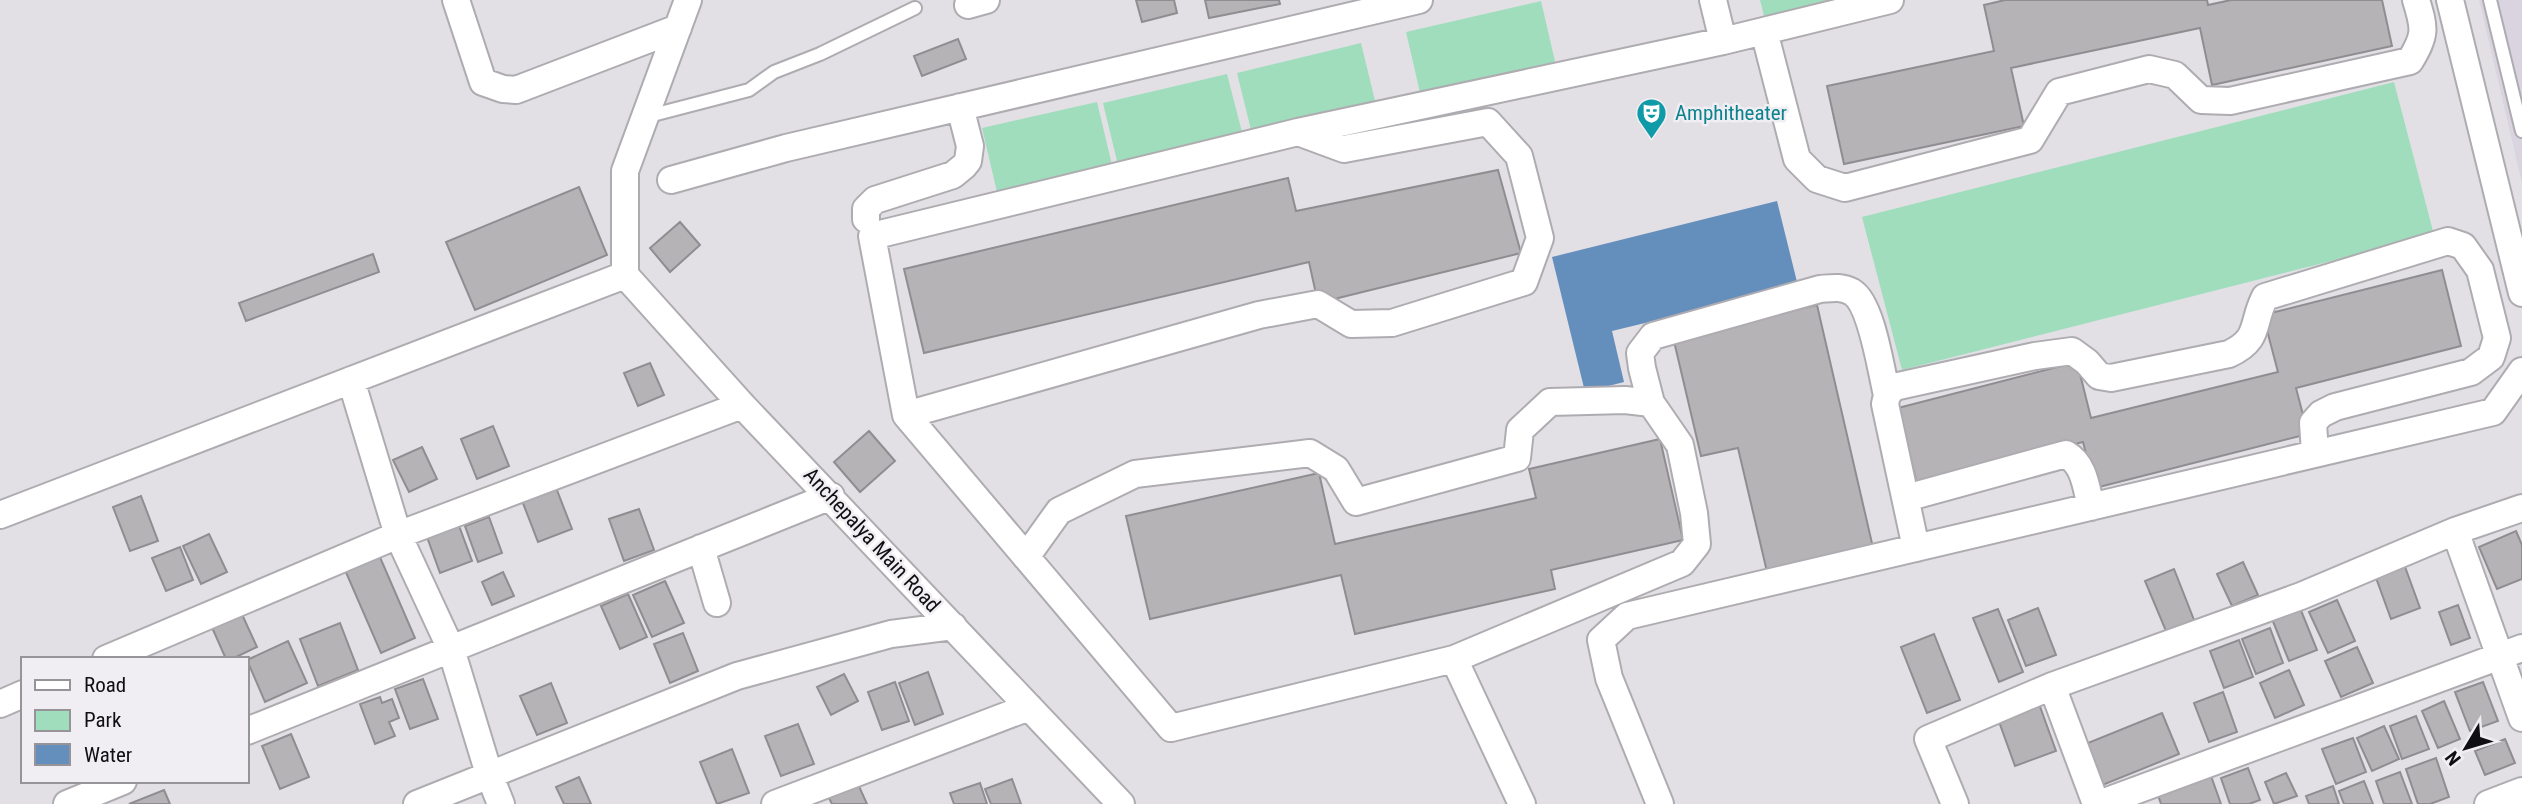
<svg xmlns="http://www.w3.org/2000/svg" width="2522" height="804" font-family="'Roboto Condensed',sans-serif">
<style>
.built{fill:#d9d4df}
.green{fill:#9fddbd}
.water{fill:#648ebb}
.building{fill:#b6b3b7;stroke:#908d91;stroke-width:2}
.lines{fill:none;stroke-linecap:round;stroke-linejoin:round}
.lane-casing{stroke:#aeacb1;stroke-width:16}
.street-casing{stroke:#aeacb1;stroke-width:30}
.lane{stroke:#fff;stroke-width:12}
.street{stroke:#fff;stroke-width:26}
.labels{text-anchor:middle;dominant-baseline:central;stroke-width:5;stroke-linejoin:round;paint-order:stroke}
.culture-label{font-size:21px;fill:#0d838f;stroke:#f0eef2;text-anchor:start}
.street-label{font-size:21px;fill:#0f0e10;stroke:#f0eef2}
</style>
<rect width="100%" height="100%" fill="#e2e0e5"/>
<!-- built -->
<path class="built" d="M2479 0H2522V183Z"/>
<!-- green -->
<path class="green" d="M1760 0H1835L1764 16Z
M1541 1 1557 70 1422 101 1406 32Z
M1361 43 1376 105 1252 134 1237 73Z
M1227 74 1243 136 1118 165 1103 103Z
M2394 82 2434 235 1902 370 1862 217Z
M1097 102 1112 165 997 192 982 128Z"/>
<!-- water -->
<path class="water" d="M1777 201 1798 286 1612 331 1624 382 1585 392 1552 257Z"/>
<!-- building -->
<path class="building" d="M1136 0H1174L1177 13 1142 22Z
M1205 0H1279L1280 4 1209 18Z
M2005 0H2207L2208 5 2231 0H2382L2392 46 2212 85 2200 28 2011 68 2024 126 1844 164 1827 86 1994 51 1984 5Z
M958 39 966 59 922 76 914 56Z
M1498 170 1521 253 1318 303 1309 262 924 353 904 269 1288 178 1296 211Z
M579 187 607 255 475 310 446 242Z
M680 222 700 245 670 272 650 248Z
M373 254 379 272 246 321 239 303Z
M2442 270 2461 346 2296 388 2308 434 2095 488 2083 442 1917 484 1898 408 2077 362 2091 418 2278 372 2263 315Z
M1817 305 1874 552 1768 576 1738 448 1701 456 1673 337Z
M650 363 664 395 638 406 624 373Z
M493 426 509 466 477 479 461 439Z
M869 431 895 461 860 492 834 462Z
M1660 439 1683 540 1551 570 1555 589 1355 634 1341 575 1150 619 1126 516 1319 473 1335 544 1536 498 1529 469Z
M422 447 437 479 409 492 393 460Z
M555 485 572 529 538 542 521 498Z
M141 496 158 541 130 551 113 507Z
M639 509 654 550 624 561 609 519Z
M489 517 502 553 478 562 465 526Z
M458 523 472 561 440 573 426 534Z
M2516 531 2522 545V579L2497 589 2479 547Z
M209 534 227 572 201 584 183 546Z
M180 547 193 580 166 591 152 558Z
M379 555 415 638 381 653 345 570Z
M2243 562 2258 595 2232 606 2217 574Z
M2404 564 2420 608 2391 619 2375 575Z
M2174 569 2194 620 2166 631 2145 581Z
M503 572 514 596 492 605 482 582Z
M665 581 684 623 652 637 633 595Z
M628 594 647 637 620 649 601 606Z
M2337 600 2355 641 2328 653 2309 612Z
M2458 605 2470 638 2451 645 2439 612Z
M2038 608 2056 655 2026 666 2008 620Z
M2300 608 2317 650 2289 661 2272 619Z
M1998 609 2023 672 1999 682 1973 618Z
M240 610 257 647 232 659H226L210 623Z
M340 623 358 670 318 686 300 639Z
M2270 628 2283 663 2256 674 2242 639Z
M683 633 698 671 670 683 654 644Z
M1934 634 1960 700 1927 713 1901 647Z
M2239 640 2253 677 2224 688 2210 651Z
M288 641 307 683 265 702 247 660Z
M2357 647 2373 683 2341 697 2325 661Z
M2289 670 2304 705 2275 718 2260 683Z
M928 672 943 714 915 725 899 683Z
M844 674 858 701 831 715 817 687Z
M423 679 438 719 410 729 395 689Z
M895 682 909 721 882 730 868 692Z
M2483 682 2498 721 2470 731 2455 692Z
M551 683 567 723 537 735 520 696Z
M2223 692 2237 732 2209 742 2194 703Z
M380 697 382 703 392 699 399 718 389 722 395 736 375 744 360 704Z
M2038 701 2056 751 2015 766 1997 716Z
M2444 701 2460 739 2438 748 2422 711Z
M2162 713 2179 754 2100 786 2083 745Z
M2416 716 2429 749 2402 759 2390 726Z
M798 724 814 764 781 776 765 736Z
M2384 726 2399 759 2372 771 2357 738Z
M291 734 309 777 280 789 262 746Z
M2353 738 2366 772 2336 784 2322 749Z
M2505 739 2515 763 2485 775 2475 751Z
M732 749 749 793 717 804 700 762Z
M2436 758 2449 797 2430 804H2418L2406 769Z
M2248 768 2260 800 2249 804H2230L2221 778Z
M2400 772 2412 804H2384L2376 781Z
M2286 773 2297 796 2274 804 2265 782Z
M2211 776 2221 804H2161L2158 795Z
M579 777 591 804H564L556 787Z
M1012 779 1021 804H991L985 789Z
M2364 781 2373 804H2344L2339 791Z
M857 782 867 804H832L828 796Z
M980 783 987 804H954L950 793Z
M2333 786 2339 804H2309L2306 796Z
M164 790 170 804H129Z"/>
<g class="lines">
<defs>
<path id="lane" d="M2490 0 2522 131
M645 117 749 90 774 72 820 54 915 8"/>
<path id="street" d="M456 0 483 82 503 89 516 90 678 28
M1713 0 1723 41
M2450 0 2522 293
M968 5 986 0
M1764 31 1797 159 1817 179 1845 188 2030 140 2059 92 2149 69 2175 75 2201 100 2230 101 2410 61C2426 35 2425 29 2416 0
M671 180 786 148 1419 0
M866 219V209L875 200 953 175 964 166 968 161 970 146 960 107
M625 275 742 405 1121 804
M625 275V171L688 0
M351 380 398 535 451 649 489 774 501 804
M1651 403 1642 368 1640 353 1653 336 1820 289C1832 288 1841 286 1852 292 1872 304 1881 371 1887 395
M906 415 1259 315 1318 304 1351 324 1392 323 1524 282 1540 238 1519 156 1488 122 1344 149 1298 132
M1906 498 2066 454C2085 465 2086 488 2091 507
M0 515 625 275
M2455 531 2522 718
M701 548 717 603
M1916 548 1885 404 1887 395 1894 387 2035 356 2072 351 2087 362 2099 376 2111 378 2229 354C2261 339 2251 324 2265 297L2448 241 2463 246 2480 270 2497 338 2491 357 2471 372 2335 407 2321 414 2313 423 2315 453
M1026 557 1059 511 1135 474 1310 453 1336 469 1356 502 1517 458 1520 430 1550 402 1625 400 1651 403 1680 445 1694 513 1697 544 1682 563 1454 659 1171 728 906 415 872 236 1298 132 1723 41 1890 0
M106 659 398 535 742 405
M1454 659 1522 804
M2052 686 2096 804
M0 704 23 694
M247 731 831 496
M67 804 123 781
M417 804 737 676 891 634 953 626
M775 804 1029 707
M1660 804 1609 678 1601 640 1627 616 2493 412 2522 371
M1955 804 1928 739 2052 686 2301 596 2455 531 2522 508
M2099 804 2522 648
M2488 804 2522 791"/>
</defs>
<!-- lane casing -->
<use href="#lane" class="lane-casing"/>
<!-- street casing -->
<use href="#street" class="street-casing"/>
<!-- lane -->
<use href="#lane" class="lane"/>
<!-- street -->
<use href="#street" class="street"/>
</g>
<!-- icons -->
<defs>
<symbol id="theatre-pin" viewBox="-11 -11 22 30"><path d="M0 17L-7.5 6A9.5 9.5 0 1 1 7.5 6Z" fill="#0f9aa8" stroke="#f0eef2"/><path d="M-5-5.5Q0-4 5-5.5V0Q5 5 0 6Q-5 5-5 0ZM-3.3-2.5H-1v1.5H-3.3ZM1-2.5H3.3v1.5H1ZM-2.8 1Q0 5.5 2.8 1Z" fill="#fff"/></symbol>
</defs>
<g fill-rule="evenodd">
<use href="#theatre-pin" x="1634" y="96" width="35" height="47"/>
</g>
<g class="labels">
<!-- culture labels -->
<g class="culture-label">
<text x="1675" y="113">Amphitheater</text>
</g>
<!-- street labels -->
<g class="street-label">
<text transform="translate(872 540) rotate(47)">Anchepalya Main Road</text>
</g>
</g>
<!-- legend -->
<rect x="21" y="657" width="228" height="126" fill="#f0eef2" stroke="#969498" stroke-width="2"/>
<rect x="35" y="680" width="35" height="10" fill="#ffffff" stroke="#969498" stroke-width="2"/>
<text x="84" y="692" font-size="21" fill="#0f0e10">Road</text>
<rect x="35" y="710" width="35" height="21" fill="#9fddbd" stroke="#969498" stroke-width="2"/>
<text x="84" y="727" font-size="21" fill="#0f0e10">Park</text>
<rect x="35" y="744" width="35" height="21" fill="#648ebb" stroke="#969498" stroke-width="2"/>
<text x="84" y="762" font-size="21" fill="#0f0e10">Water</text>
<!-- north arrow -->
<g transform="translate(2466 748) rotate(232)" stroke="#f0eef2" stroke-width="5" paint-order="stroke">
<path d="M0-5L12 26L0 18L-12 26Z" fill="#0f0e10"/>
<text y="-10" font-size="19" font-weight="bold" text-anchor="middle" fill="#0f0e10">N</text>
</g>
</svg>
